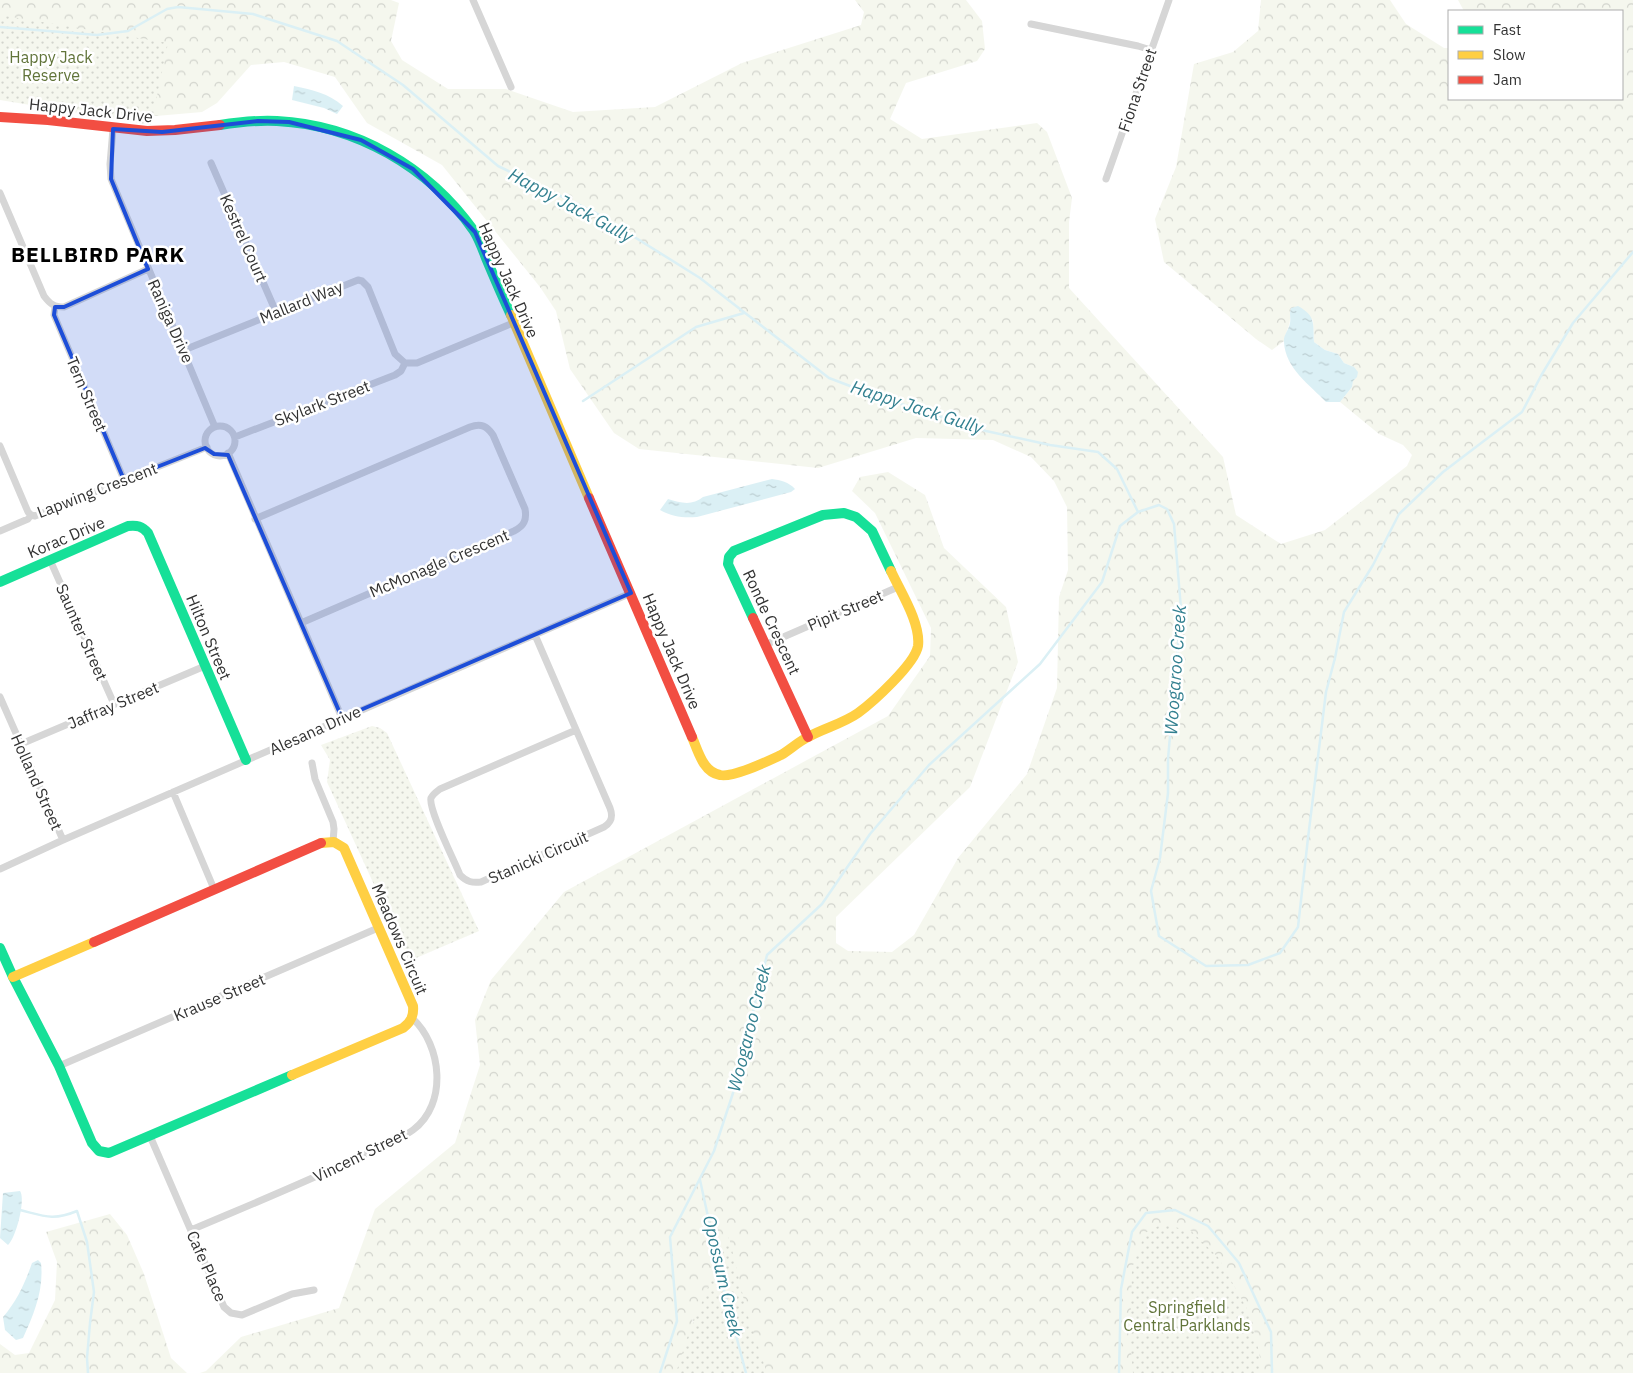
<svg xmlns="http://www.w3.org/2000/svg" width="1633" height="1373" font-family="'IBM Plex Sans',sans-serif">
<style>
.forest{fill:url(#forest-crowns)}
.park{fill:url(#park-dots)}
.water{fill:url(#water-ripples)}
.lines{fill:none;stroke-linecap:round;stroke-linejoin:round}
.stream{stroke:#dbf0f5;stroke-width:2.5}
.street{stroke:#d6d6d6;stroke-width:7}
.fast{stroke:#16e098;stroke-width:10}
.slow{stroke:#ffcf43;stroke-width:10}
.jam{stroke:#f24e42;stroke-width:10}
.marked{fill:#1d4ed8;fill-opacity:0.2;stroke:#1d4ed8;stroke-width:4;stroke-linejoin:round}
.labels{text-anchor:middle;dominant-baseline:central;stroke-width:5;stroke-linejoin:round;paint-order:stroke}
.park-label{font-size:16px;fill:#61743a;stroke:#fff}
.street-label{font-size:16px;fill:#323232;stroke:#fff}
.water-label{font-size:18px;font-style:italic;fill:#338090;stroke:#fff}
.district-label{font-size:21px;font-weight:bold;letter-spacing:1px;fill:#000;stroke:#fff}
</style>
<defs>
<pattern id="forest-crowns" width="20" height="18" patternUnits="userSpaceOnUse" patternTransform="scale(1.25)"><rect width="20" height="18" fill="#f5f7ee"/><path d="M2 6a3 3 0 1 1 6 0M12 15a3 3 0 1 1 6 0" fill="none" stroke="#d2d4cd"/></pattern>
<pattern id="park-dots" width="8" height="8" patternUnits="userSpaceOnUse" patternTransform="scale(1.25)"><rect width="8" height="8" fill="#f5f7ee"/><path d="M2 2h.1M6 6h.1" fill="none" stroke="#d2d4cd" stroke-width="1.8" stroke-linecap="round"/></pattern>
<pattern id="water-ripples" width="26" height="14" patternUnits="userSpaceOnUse" patternTransform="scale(1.25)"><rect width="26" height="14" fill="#dbf0f5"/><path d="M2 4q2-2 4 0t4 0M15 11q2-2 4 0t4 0" fill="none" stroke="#bcced2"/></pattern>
</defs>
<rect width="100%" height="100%" fill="#fff"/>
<!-- forest -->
<path class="forest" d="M0 0H391L399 3 391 41 402 60 448 89H506L573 112 655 107 742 63 861 25 864 12 855 0H966L982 21 985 49 977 61 906 83 890 119 922 139 1037 123 1047 132 1072 198 1069 222V288L1223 457 1236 515 1281 544 1325 530 1407 466 1412 455 1403 445 1379 434 1340 402 1352 387 1354 367 1344 363 1338 354 1325 350 1314 342 1313 320 1291 308C1289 314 1291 319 1289 325 1287 331 1285 335 1284 341L1272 350 1256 339 1164 262 1155 219 1176 167 1194 64 1233 52 1258 31 1261 0H1390L1406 24 1444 48H1449V99H1622V11H1464L1458 0H1633V1373H714L692 1318 699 1359 698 1373H200L206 1371 241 1337 339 1308 375 1209 455 1143 480 1065 475 1020 491 980 564 892 888 716 930 656 931 628 875 513 852 491 860 477 888 472 925 495 944 548 1006 607 1018 662 970 787 836 917V943L848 951 892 952 914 935 958 858 1027 774 1057 688 1059 597 1068 570 1067 507 1054 481 1031 457 993 440 916 438 818 468 639 449 614 433 570 369 556 311 540 287 442 165 367 123 335 77 284 62 251 65 217 103 202 112 156 116 130 111 0 93Z
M110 1214 127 1235 144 1274 171 1358 187 1373H0V1344L15 1355 29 1353 55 1300 57 1262 46 1232Z"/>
<!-- park -->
<path class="park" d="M0 15 168 43 151 125 0 100Z
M372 726 380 728 387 733 479 931 409 961 327 782 330 760 321 745Z
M1162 1224 1191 1231 1218 1257 1251 1316 1260 1357 1261 1373H1133L1130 1339 1132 1268 1145 1233Z
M729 1237 747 1313 767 1373H676L687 1338Z"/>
<!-- water -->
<path class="water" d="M294 86C313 90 328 93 343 106L337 114 324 108 292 100Z
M1298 306C1316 316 1313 323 1314 342L1325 350 1338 354 1344 363 1354 367 1358 372 1357 377 1353 381 1352 387 1340 402H1326C1310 385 1285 368 1284 342 1283 335 1289 330 1290 323 1291 318 1289 314 1291 308Z
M772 479C780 480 789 482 795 489L791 492 697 517C683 518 673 517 660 510L668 499C681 503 692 506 703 497Z
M20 1191C26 1199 16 1238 8 1245L0 1238 3 1193Z
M38 1260 41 1263C44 1290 34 1314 23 1338L16 1340 5 1330 3 1317C17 1301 25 1283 32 1263Z"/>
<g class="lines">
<!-- stream -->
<path class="stream" d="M0 27 97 35 128 31 167 9 178 7 253 14 337 41 403 85 498 166 596 213 700 278 829 378 879 397 986 431 1050 445 1098 452 1117 469 1138 512
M583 401 696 327 744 313
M700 1180 724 1290 746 1373
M20 1210C44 1216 53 1221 77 1211L87 1242 94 1292 90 1323 87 1358 88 1373
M660 1373 677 1321 670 1237 714 1151 733 1093 767 955 822 904 870 834 929 765 1040 664 1102 582 1120 526 1138 512 1159 505 1167 509 1174 524 1181 609 1168 759V793L1160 858 1151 891 1159 936 1206 966 1248 965 1280 953 1298 927 1308 838 1326 692 1335 658 1344 612 1373 565 1399 514 1443 472 1522 412 1542 374 1573 323 1633 252
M1119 1373 1121 1289 1132 1232 1146 1213 1175 1210 1208 1226 1239 1263 1271 1332 1272 1373"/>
<!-- street -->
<path class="street" d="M473 0 511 87
M1031 24 1138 46 1151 50
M113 129 110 164 111 179 215 427
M211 163 276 312
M1106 179 1169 0
M0 193 44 296C50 304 54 307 64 307L148 269
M55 307 54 315 124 480
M184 350 358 280 362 281 368 287 395 354 405 363H417L513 323
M205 441a15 15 0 1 1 30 0a15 15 0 1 1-30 0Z
M235 437 395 375 401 371 405 363
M0 446 28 512 31 515 35 516 207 447
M228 453 342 718
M255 519 470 427C481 423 487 426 493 435L525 509C527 520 524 526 514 531L301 623
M0 531 28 519 31 515
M50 560 114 704
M535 635 610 808C613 816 612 822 604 827L481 882C472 883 467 882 460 875 455 862 428 809 431 798 433 794 436 792 440 789L576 730
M765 645 898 587
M0 697 63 840
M21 744 205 666
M312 763 315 779 333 822 334 829 333 842
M173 792 214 889
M0 869 63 840 631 593
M59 1066 378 928
M150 1136 224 1307 231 1313 242 1315 292 1294 314 1290
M191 1230C245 1207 299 1185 352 1160 372 1151 395 1143 413 1130 448 1104 442 1045 412 1018"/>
<!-- fast -->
<path class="fast" d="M220 125C239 122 258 120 277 121 356 125 429 167 474 231 479 239 483 250 486 258 494 277 502 296 511 315
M0 582 128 526C137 525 142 526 148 533L246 760
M753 618 728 564 729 557 734 551 823 515 844 513 856 517 872 531 891 571
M0 948 13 977 59 1066 92 1143 99 1151 109 1153 292 1075"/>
<!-- slow -->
<path class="slow" d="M511 315 589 498
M692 737C698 751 703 772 720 775 733 778 768 761 781 755 791 749 799 741 810 736 825 728 844 723 858 713 873 702 915 664 918 646 921 623 900 591 891 571
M13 977 94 942
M292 1075 403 1028C411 1022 414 1016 413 1006L344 848 334 842 321 843"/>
<!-- jam -->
<path class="jam" d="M0 117 48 120 147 131 175 130 220 125
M589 498 692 737
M753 618 808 737
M94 942 321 843"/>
</g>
<!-- marked area -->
<path class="marked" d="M258 121 289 122 361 140 413 169 475 232 631 593 342 718 228 455 214 454 205 448 124 480 54 315 55 307H64L148 269 111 179 113 129 162 132Z"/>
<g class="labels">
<!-- park labels -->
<g class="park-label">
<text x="51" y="57">Happy Jack<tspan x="51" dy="18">Reserve</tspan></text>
<text x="1187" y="1307">Springfield<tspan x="1187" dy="18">Central Parklands</tspan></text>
</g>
<!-- street labels -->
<g class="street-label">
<text transform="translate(1137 90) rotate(-71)">Fiona Street</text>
<text transform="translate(91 110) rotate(6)">Happy Jack Drive</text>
<text transform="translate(244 238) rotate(66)">Kestrel Court</text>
<text transform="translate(509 280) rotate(66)">Happy Jack Drive</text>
<text transform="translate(301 302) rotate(-22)">Mallard Way</text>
<text transform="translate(171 321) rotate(66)">Raniga Drive</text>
<text transform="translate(87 394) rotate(67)">Tern Street</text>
<text transform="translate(322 403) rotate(-21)">Skylark Street</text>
<text transform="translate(97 490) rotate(-21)">Lapwing Crescent</text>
<text transform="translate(66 537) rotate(-23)">Korac Drive</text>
<text transform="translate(439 563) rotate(-23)">McMonagle Crescent</text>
<text transform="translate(845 610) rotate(-23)">Pipit Street</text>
<text transform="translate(772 622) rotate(65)">Ronde Crescent</text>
<text transform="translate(82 632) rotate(66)">Saunter Street</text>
<text transform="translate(209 637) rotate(67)">Hilton Street</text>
<text transform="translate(672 651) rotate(67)">Happy Jack Drive</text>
<text transform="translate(113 705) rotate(-23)">Jaffray Street</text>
<text transform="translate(315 730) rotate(-24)">Alesana Drive</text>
<text transform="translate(37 782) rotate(66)">Holland Street</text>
<text transform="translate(538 857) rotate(-24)">Stanicki Circuit</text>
<text transform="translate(400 939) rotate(67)">Meadows Circuit</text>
<text transform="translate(219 997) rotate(-23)">Krause Street</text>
<text transform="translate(360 1155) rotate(-26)">Vincent Street</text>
<text transform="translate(207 1266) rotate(66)">Cafe Place</text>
</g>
<!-- water labels -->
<g class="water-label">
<text transform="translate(571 205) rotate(28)">Happy Jack Gully</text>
<text transform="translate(917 407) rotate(18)">Happy Jack Gully</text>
<text transform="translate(1175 670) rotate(-86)">Woogaroo Creek</text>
<text transform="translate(749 1028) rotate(-76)">Woogaroo Creek</text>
<text transform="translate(723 1276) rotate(77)">Opossum Creek</text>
</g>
<!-- district labels -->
<g class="district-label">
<text x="98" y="254">BELLBIRD PARK</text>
</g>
</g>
<!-- legend -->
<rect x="1448" y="10" width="175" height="90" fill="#ffffff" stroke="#adadad"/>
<rect x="1458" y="26" width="25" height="8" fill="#16e098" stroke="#adadad"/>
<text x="1493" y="35" font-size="15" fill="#323232">Fast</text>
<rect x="1458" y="51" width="25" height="8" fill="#ffcf43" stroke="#adadad"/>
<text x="1493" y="60" font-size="15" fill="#323232">Slow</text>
<rect x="1458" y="76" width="25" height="8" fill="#f24e42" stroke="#adadad"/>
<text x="1493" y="85" font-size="15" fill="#323232">Jam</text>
</svg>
